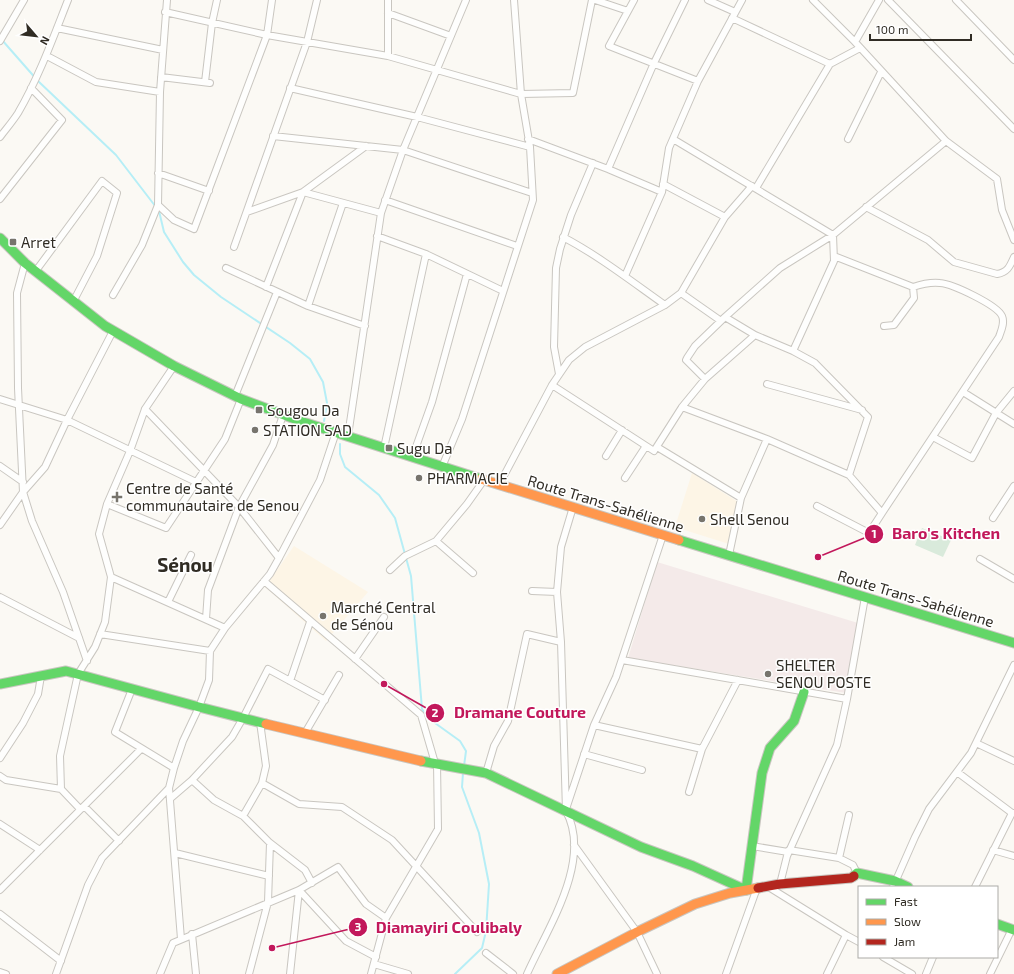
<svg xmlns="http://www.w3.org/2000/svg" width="1014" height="974" font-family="'Exo 2',sans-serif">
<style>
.built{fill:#fdf5e6}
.education{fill:#f4eae9}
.green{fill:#d9eadb}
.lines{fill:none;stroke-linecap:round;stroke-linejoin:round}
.stream{stroke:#b6eef6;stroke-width:2}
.street-casing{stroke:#c9c6c0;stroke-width:8}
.fast-casing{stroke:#c9c6c0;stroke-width:11}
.slow-casing{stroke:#c9c6c0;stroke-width:11}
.jam-casing{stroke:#c9c6c0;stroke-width:11}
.street{stroke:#fefefd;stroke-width:6}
.fast{stroke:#63d668;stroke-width:9}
.slow{stroke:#ff974d;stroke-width:9}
.jam{stroke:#b3261e;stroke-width:9}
.poi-dot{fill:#77746d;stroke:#fff;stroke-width:1.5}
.labels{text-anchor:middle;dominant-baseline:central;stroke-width:3;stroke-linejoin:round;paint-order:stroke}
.poi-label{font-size:15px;fill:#302c24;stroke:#fff;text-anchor:start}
.street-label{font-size:15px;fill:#302c24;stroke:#fff}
.district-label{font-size:19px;font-weight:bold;fill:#302c24;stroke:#fff}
.leader{fill:none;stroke:#c2185b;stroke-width:1.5}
.callout-dot{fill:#c2185b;stroke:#fff;stroke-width:1.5}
.mark-label{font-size:12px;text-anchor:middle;font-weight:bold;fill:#fff}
.callout-label{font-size:16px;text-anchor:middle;font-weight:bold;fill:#c2185b;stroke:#fff;stroke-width:3;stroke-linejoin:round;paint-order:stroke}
</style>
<rect width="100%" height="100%" fill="#fbf9f4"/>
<!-- built -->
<path class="built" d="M692 473 738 502 729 544 675 527Z
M294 546 368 592 326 641 265 587Z"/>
<!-- education -->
<path class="education" d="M657 562 858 623 846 693 628 658Z"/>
<!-- green -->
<path class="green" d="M922 528 951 540 943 557 915 545Z"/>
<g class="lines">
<!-- stream -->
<path class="stream" d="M2 40 38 81 116 155 159 211 164 232 183 262 194 275 221 297 290 343 310 359 323 382 327 403 324 421
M340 444V454L345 467 379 495 395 518 411 576 422 709 428 718 460 741 466 751 464 766
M455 974 482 948 486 931 489 884 479 833 462 787 463 773"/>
<defs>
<path id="street" d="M595 0 628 11
M634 0 609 46 698 81
M708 0 735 12
M813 0 855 42 946 141 997 179 1002 210 1014 240
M888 0 1014 129
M956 0 1014 60
M165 12 267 35 388 56 521 94 573 93 592 0
M388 13 451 36
M732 18 830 64
M57 28 163 50
M0 41 24 0
M855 42 879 0
M47 56 96 82 160 92
M388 56V0
M161 77 210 83
M205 82 212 23 217 0
M290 88 417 117 530 147
M273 136 403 150 532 193
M0 137C6 129 13 121 18 113 39 77 53 38 68 0
M528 139 608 169 662 192
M673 139 833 235 834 261 793 351
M848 139 881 72
M608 169 654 63 685 0
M158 173 209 191
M663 184 725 217
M756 188 830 64 860 48
M0 199 62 120 31 88
M385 200 517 246
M158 205 174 220 194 229 267 35 272 0
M866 207 928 240 954 262 997 274C1008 272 1010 266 1014 257
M247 212 303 192 366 146
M377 236 426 254 503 291
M563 237C599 256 631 281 665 305
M234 247 307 42 317 0
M834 256 913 287 914 298 894 325 884 326
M25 263 17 293 18 388 23 492 32 521 63 592 87 661
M226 268 308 306 365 326
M35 272 102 181 117 193 97 256 73 302
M625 276 662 192 669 148 698 81 742 0
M266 287 303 192 381 213
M681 293 721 321
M113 295 142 245 158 205 160 92 167 0
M308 306 343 203
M725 317 755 335
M559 374 554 347 556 268 560 249 571 215 593 163
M705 379 682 407 767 439 849 475
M767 384 862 410
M552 385 654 451 682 407
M963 392 1014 424
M235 396 277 292
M0 399 67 420 196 482
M145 409 239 507 279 558
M348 436 381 213 403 150 466 0
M933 437 972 458 996 413 1014 391
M657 447 741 498
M384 448 426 254
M606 456 622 430
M412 458 432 402 467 274
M0 466 23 482
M442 467 462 419 533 200 530 147 521 94 514 0
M625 478 646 446
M499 485 552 385 569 360 585 347 665 305 681 293 725 217 752 186
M107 504 166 528 225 439 241 399
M817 506 869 533 882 513 849 475 868 417 866 415 815 363 793 351 755 335 705 379 686 360 687 358 695 346 725 317 780 268 833 235 946 141
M882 513 999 337C1001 331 1005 323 1002 316 997 305 953 284 940 283 931 282 922 284 913 287
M993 518 1014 486
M0 525 23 492 45 467 67 420 113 331
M436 541 473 573
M729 555 741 498 767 439
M980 559 1014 579
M390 570 405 556 436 541 467 504 484 480
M111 577 225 628
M264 581 421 715 435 763
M532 591 557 592
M0 597 79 638
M168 602 191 555
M206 619 208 590 239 507 273 445 283 415
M100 634 210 651
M355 659 384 617
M622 660 847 699
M290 681 310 622
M132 689 115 732 174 768
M594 725 702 749
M305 733 339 675
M976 743 1014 761
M584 754 642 770
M0 758 23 723 38 694 41 676
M957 772 1012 813H1014
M486 773 494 746 508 721 527 634 561 642
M0 776 6 780 61 789 80 809
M192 780 214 800 243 816 270 843 305 870 312 883
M262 783 299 804 342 807 392 840 477 932
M61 789 60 756 78 674 95 647 105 622 111 577 99 534 107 504 130 451 145 409 174 366
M689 792 702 749 738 680
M171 798 192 780 232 737 243 718 268 669 325 700
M84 806 119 841
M567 806 594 725 616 677 663 535
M243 816 262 783 266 766 260 722
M0 824 40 850
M574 845 637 932 657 974
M752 846 788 852
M789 850 839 858 853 865 857 873
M993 850 1014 856
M175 853 269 876
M839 858 849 815
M780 884 787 856 837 745 847 699 865 597
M767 886 846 935
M893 887 915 837 929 809 971 753 1014 665
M975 887 1012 813
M0 890 141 749
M299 890 346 941 376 957
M0 914 61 961
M192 934 196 974
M181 939 169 788 174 768 183 741 199 707 209 680 210 651 225 628 270 574 279 558 320 480 336 432
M486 953 513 974
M883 957 912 974
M374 964 408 974
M0 972 6 974
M56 974 88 885 102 858 169 788
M160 974 173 943 299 890 338 867 366 904 386 918
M249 974 268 902 270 843
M290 974 299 890
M371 974 386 918 438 829 437 763
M527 974C547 929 593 861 566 811L561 642 557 592 561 547 573 507
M726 974 757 888
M827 974 846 935 859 942
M926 974 933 957
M990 974 1012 929"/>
<path id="fast" d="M0 238 25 263 105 326 174 366 241 399 303 422 481 479
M679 540 1014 643
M0 684 66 671 199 707 266 724
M421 761 486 773 641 847 693 866 746 890 762 773 770 748 794 721 804 692
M854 876 857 873 895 881 908 887
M997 924 1014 930"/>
<path id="slow" d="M481 479 679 540
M266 724 421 761
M557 974 637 932 695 904 730 893 758 888"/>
<path id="jam" d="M758 888 780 884 851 878 854 876"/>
</defs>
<!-- street casing -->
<use href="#street" class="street-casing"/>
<!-- fast casing -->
<use href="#fast" class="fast-casing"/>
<!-- slow casing -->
<use href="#slow" class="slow-casing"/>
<!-- jam casing -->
<use href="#jam" class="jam-casing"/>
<!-- street -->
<use href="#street" class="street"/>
<!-- fast -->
<use href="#fast" class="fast"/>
<!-- slow -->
<use href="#slow" class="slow"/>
<!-- jam -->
<use href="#jam" class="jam"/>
</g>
<!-- markers -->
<g class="poi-dot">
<rect x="9" y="238" width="8" height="8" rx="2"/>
<rect x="255" y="406" width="8" height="8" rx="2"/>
<circle cx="255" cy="430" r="4"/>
<rect x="385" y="444" width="8" height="8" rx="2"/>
<circle cx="419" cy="478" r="4"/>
<path d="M115 491h4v4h4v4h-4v4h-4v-4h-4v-4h4z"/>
<circle cx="702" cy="519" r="4"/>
<circle cx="323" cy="616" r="4"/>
<circle cx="768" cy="674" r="4"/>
</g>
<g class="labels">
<!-- poi labels -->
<g class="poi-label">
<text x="21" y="242">Arret</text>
<text x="267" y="410">Sougou Da</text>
<text x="263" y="430">STATION SAD</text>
<text x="397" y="448">Sugu Da</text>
<text x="427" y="478">PHARMACIE</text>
<text x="126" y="488">Centre de Santé<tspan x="126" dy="17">communautaire de Senou</tspan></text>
<text x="710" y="519">Shell Senou</text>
<text x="331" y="607">Marché Central<tspan x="331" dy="17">de Sénou</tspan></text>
<text x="776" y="665">SHELTER<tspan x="776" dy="17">SENOU POSTE</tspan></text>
</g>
<!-- street labels -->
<g class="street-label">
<text transform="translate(606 503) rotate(17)">Route Trans-Sahélienne</text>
<text transform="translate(916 598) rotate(17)">Route Trans-Sahélienne</text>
</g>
<!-- district labels -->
<g class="district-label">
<text x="185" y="564">Sénou</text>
</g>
</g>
<!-- callouts -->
<path class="leader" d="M818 557L874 534M384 684L435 713M272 948L358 927"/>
<g class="callout-dot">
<circle cx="818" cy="557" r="4"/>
<circle cx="384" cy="684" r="4"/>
<circle cx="272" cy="948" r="4"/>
<circle cx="874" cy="534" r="10"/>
<circle cx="435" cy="713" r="10"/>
<circle cx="358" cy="927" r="10"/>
</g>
<g class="mark-label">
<text x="874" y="538">1</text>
<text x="435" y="717">2</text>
<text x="358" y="931">3</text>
</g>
<g class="callout-label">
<text x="946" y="539">Baro's Kitchen</text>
<text x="520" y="718">Dramane Couture</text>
<text x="449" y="933">Diamayiri Coulibaly</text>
</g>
<!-- legend -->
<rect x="858" y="886" width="140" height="72" fill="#ffffff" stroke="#acaba7"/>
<rect x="866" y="899" width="20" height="6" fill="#63d668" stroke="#acaba7"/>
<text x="894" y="906" font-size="12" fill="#302c24">Fast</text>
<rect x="866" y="919" width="20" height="6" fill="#ff974d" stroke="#acaba7"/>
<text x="894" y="926" font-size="12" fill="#302c24">Slow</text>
<rect x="866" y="939" width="20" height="6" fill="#b3261e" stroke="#acaba7"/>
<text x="894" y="946" font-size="12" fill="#302c24">Jam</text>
<!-- north arrow -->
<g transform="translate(36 36) rotate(118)" stroke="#ffffff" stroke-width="3" paint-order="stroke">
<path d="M0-3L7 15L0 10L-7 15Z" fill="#302c24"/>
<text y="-6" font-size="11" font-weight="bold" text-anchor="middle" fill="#302c24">N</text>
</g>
<!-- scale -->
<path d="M870 34v6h101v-6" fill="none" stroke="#302c24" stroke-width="2"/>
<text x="876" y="34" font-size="12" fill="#302c24" stroke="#ffffff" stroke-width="3" paint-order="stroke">100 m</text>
</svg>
